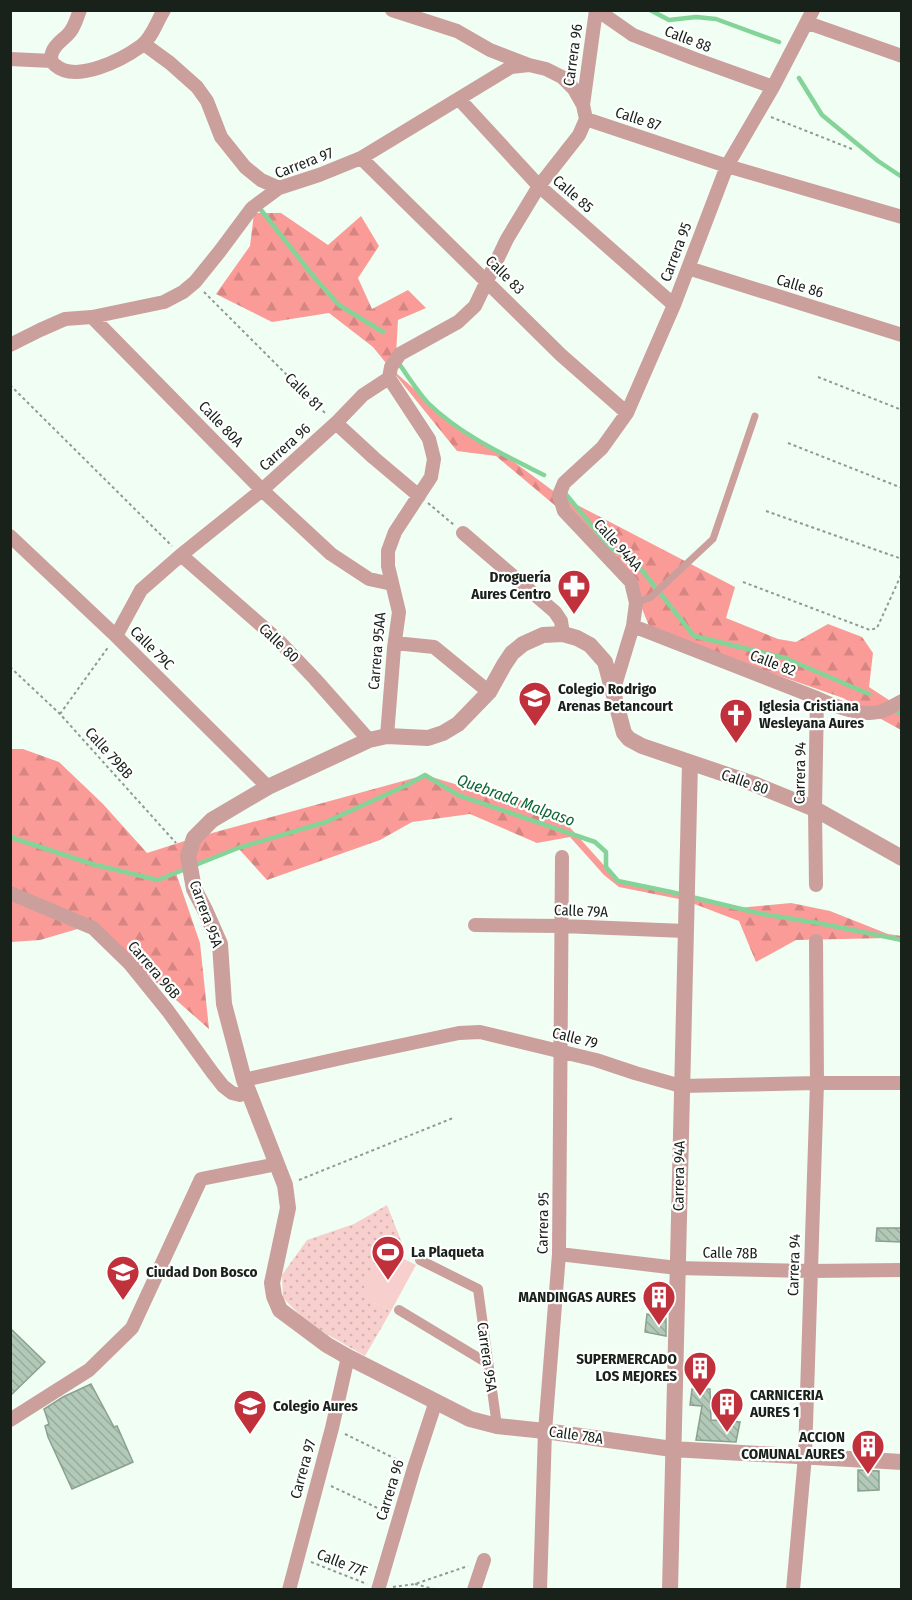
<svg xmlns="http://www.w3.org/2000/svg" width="912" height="1600" font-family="'Fira Sans Condensed',sans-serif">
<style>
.forest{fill:url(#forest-firs)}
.park{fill:url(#park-dots)}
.pitch{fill:#f7d0ce}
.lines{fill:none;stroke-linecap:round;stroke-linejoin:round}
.stream{stroke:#84d499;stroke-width:4.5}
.building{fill:url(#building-back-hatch);stroke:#8aa18f;stroke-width:1.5}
.path{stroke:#8f9a91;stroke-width:2;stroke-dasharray:3 3;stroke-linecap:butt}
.service{stroke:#ca9f9c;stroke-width:7}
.pedestrian{stroke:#ca9f9c;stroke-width:10}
.minor{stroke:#ca9f9c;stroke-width:14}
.tertiary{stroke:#ca9f9c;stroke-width:16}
.labels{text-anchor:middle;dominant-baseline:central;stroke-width:4.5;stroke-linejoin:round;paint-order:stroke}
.street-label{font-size:15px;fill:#18211a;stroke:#fff}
.poi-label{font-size:15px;font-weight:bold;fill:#18211a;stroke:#fff;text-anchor:start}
.water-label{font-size:16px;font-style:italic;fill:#0c6833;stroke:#fff}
</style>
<defs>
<pattern id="forest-firs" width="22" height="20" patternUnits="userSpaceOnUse" patternTransform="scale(1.5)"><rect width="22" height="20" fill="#fa9b98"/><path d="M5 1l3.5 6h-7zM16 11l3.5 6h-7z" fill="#d68582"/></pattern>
<pattern id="park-dots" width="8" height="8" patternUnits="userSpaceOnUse" patternTransform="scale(1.5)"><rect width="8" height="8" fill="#f7d0ce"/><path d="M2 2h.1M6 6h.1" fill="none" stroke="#d3b2b0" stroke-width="1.8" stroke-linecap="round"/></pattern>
<pattern id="building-back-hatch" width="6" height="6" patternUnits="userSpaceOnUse" patternTransform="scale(1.5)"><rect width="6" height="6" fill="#b2c9b7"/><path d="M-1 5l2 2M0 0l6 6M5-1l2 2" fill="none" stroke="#98ac9d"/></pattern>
</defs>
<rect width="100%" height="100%" fill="#f0fef3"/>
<!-- forest -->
<path class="forest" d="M254 213H281L328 245 361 216 379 246 358 278 372 309 408 290 426 308 398 320 395 372 456 426 498 450 560 496 735 587 726 618 778 639 796 642 828 624 862 637 873 653 869 687 901 708V730L843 698 651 631 631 581 564 513 496 456 457 451 373 347 329 313 272 322 216 294 250 246Z
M11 749H23L59 762 103 804 147 853 194 838 425 775 458 785 544 806 557 813 618 881 738 908 791 903 830 911 888 934 902 936 901 942 888 938 796 940 756 962 739 921 684 900 619 887 604 875 570 837 537 843 470 814 412 822 380 840 267 880 238 848 176 873 200 943 209 1029 91 925 40 940 11 942Z"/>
<!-- park -->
<path class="park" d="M387 1205 404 1248 387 1250 361 1296 391 1311 365 1356 309 1324 283 1298 282 1275 307 1240 354 1224Z"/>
<!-- pitch -->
<path class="pitch" d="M384 1249 416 1265 391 1311 360 1296Z"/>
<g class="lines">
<!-- stream -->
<path class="stream" d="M650 10 669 20 696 17 716 19 779 42
M799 78 822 115 878 161 902 177
M261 210 314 277 339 305 383 332
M400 365C409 378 418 392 428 403 461 435 504 455 544 475
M564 492 612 550 633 559 694 636 785 658 869 694
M896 710 902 715
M10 837 92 864 158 880 238 848 326 822 407 785 425 775 458 795 595 842 606 852V867L618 881 671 892 762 914 818 923 902 940"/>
</g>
<!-- building -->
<path class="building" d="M877 1228H902V1242L876 1241Z
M647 1314 666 1318V1336L645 1332Z
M10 1328 45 1362 10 1396Z
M91 1384 114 1427 117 1426 133 1462 72 1489 48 1437 45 1426 49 1424 44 1409 63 1397Z
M692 1389H710L711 1420 740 1422 736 1442 696 1440 702 1406 690 1405Z
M858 1470 879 1471V1490L858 1491Z"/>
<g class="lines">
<!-- path -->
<path class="path" d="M771 117 852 149
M204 292 325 413
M818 377 902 410
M10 385 172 546
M788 443 902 488
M428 503 454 525
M766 511 902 559
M743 582 870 630 877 628 902 573
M10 667 60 714 176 843
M60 714 109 646
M299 1180 453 1118
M345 1434 402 1462
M331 1486 386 1512
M311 1562 367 1584
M415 1584 437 1590
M393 1587 415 1584 468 1566"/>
<!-- service -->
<path class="service" d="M636 603 651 597 713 539 755 416"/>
<!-- pedestrian -->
<path class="pedestrian" d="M420 1260 478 1289 497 1426
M399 1310 487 1363"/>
<!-- minor -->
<path class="minor" d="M80 10C77 17 75 26 70 32 65 39 55 43 52 53 50 58 51 62 55 65 76 84 123 59 141 46 152 38 157 21 164 10
M392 10 457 31 490 50 529 65 546 69 562 77 574 89 583 105 586 119
M597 10 633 35 695 59 773 87
M808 23 902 56
M144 44 170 63 197 87 207 101 221 137 245 167 261 180 279 188
M10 59 52 61
M459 99 539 186 674 305
M583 105 596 10
M586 119 727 166 902 217
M361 158 561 355 627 413
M688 268 902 335
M92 317 262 490 331 554 369 579 392 584
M10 345 40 330 65 319 92 317 164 302 183 292 195 282 220 251 252 208 279 188 319 175 361 158 511 67 529 65
M336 423 374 458 419 496
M463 533 555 612 561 621 563 634
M10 536 116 636 268 787
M181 555 278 640 315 679 369 740
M633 626 817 698C834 706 861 716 879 712 887 710 894 705 902 701
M116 636 141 590 181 555 262 490 336 423 363 395 389 378 391 367 400 354 458 322 475 306 507 239 539 186 579 135 586 119
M395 643 434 647 489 692
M613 692 633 626 636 603 631 582 564 511 559 495 564 483 602 448 627 413 674 305 727 166 773 87 813 10
M387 736 394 648 399 612 388 566V551L395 532 431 477 434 459 429 439 389 378
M816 885 815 809 817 698
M10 893 93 928 130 964 168 1011 212 1072 223 1086 232 1093 240 1095 248 1091
M475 925 562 926 685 931
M244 1080 346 1057 459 1033 480 1032 596 1060 635 1073 681 1086 817 1083H902
M559 1254 677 1268 810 1271 902 1270
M10 1420 89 1370 132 1328 201 1179 277 1164
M289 1590 332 1428 348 1357
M378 1590 414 1468 436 1401
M474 1590 484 1560
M540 1590 545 1431 559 1254 562 857
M793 1590 805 1456 817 1083 816 941"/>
<!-- tertiary -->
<path class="tertiary" d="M902 858 815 809 754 784 642 746 629 739 624 733 605 662 590 645 577 638 563 634 543 635 523 644 512 653 504 665 489 692 458 724 443 733 428 738 387 736 369 740 268 787 212 820 194 838 188 856 194 889 205 910 220 944 224 1004 244 1080 285 1185 288 1208 272 1283 274 1296 280 1310 327 1345 348 1357 470 1419 497 1426 545 1431 672 1449 902 1462
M670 1590 690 763"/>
</g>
<!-- icons -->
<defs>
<symbol id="pharmacy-pin" viewBox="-11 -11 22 30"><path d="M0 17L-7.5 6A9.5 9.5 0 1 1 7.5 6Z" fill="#c1313b" stroke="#fff"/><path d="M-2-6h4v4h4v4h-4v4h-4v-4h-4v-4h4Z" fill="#fff"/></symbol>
<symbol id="school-pin" viewBox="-11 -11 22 30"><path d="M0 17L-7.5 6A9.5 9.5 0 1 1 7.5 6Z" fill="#c1313b" stroke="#fff"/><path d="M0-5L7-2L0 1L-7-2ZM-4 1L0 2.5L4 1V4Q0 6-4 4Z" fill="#fff"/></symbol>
<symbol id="church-pin" viewBox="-11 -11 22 30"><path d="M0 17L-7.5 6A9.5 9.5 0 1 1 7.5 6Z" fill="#c1313b" stroke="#fff"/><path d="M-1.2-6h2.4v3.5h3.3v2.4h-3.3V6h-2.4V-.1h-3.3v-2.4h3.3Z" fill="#fff"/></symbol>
<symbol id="stadium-pin" viewBox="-11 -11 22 30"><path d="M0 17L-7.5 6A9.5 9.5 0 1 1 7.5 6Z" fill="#c1313b" stroke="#fff"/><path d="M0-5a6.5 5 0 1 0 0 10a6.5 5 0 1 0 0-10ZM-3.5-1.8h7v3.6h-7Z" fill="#fff"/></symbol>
<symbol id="building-pin" viewBox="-11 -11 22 30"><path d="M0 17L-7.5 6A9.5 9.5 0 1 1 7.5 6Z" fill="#c1313b" stroke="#fff"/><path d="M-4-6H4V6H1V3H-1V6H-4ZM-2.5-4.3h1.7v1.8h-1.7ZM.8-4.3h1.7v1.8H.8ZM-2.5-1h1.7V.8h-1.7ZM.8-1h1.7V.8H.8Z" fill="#fff"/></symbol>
</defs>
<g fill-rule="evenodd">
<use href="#pharmacy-pin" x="555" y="567" width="38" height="52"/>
<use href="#school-pin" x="516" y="679" width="38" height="52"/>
<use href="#church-pin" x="717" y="696" width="38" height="52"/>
<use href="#stadium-pin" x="369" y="1233" width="38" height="52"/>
<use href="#school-pin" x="104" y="1253" width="38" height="52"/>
<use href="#building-pin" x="640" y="1278" width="38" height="52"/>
<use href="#building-pin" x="681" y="1349" width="38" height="52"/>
<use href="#building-pin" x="708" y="1385" width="38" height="52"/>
<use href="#school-pin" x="231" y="1387" width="38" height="52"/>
<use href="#building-pin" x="849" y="1427" width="38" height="52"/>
</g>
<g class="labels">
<!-- street labels -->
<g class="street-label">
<text transform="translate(688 39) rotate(21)">Calle 88</text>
<text transform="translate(573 55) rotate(-82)">Carrera 96</text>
<text transform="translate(638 119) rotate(18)">Calle 87</text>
<text transform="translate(304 163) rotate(-21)">Carrera 97</text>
<text transform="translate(573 194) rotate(41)">Calle 85</text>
<text transform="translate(676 252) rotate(-69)">Carrera 95</text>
<text transform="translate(505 275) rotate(45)">Calle 83</text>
<text transform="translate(800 286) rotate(17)">Calle 86</text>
<text transform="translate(304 392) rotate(45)">Calle 81</text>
<text transform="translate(221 424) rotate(46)">Calle 80A</text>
<text transform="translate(285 447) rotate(-42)">Carrera 96</text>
<text transform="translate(618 545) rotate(48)">Calle 94AA</text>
<text transform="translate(279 643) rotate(44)">Calle 80</text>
<text transform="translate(152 648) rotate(45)">Calle 79C</text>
<text transform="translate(377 651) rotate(-85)">Carrera 95AA</text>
<text transform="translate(773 663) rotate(21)">Calle 82</text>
<text transform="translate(109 753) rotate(48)">Calle 79BB</text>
<text transform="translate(800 773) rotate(-89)">Carrera 94</text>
<text transform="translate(745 782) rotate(19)">Calle 80</text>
<text transform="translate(581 911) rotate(2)">Calle 79A</text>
<text transform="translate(206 914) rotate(70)">Carrera 95A</text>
<text transform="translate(154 970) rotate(49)">Carrera 96B</text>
<text transform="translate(575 1038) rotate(14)">Calle 79</text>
<text transform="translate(679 1176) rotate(-89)">Carrera 94A</text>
<text transform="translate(543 1223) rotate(-89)">Carrera 95</text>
<text transform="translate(730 1253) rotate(1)">Calle 78B</text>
<text transform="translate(794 1265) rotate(-88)">Carrera 94</text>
<text transform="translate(487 1357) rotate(82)">Carrera 95A</text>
<text transform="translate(576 1435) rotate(8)">Calle 78A</text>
<text transform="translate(303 1469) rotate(-75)">Carrera 97</text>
<text transform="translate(390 1490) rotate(-73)">Carrera 96</text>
<text transform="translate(342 1563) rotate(21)">Calle 77F</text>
</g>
<!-- poi labels -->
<g class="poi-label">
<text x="551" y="577" text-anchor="end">Droguería<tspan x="551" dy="17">Aures Centro</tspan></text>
<text x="558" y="689">Colegio Rodrigo<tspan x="558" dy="17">Arenas Betancourt</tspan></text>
<text x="759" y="706">Iglesia Cristiana<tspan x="759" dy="17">Wesleyana Aures</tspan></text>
<text x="411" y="1252">La Plaqueta</text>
<text x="146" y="1272">Ciudad Don Bosco</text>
<text x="636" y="1297" text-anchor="end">MANDINGAS AURES</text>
<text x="677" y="1359" text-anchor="end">SUPERMERCADO<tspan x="677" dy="17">LOS MEJORES</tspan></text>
<text x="750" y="1395">CARNICERIA<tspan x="750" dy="17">AURES 1</tspan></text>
<text x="273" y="1406">Colegio Aures</text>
<text x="845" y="1437" text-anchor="end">ACCION<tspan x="845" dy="17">COMUNAL AURES</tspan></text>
</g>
<!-- water labels -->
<g class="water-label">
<text transform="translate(516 800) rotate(20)">Quebrada Malpaso</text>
</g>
</g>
<!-- border -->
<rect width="912" height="1600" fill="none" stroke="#18211a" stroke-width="24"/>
</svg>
